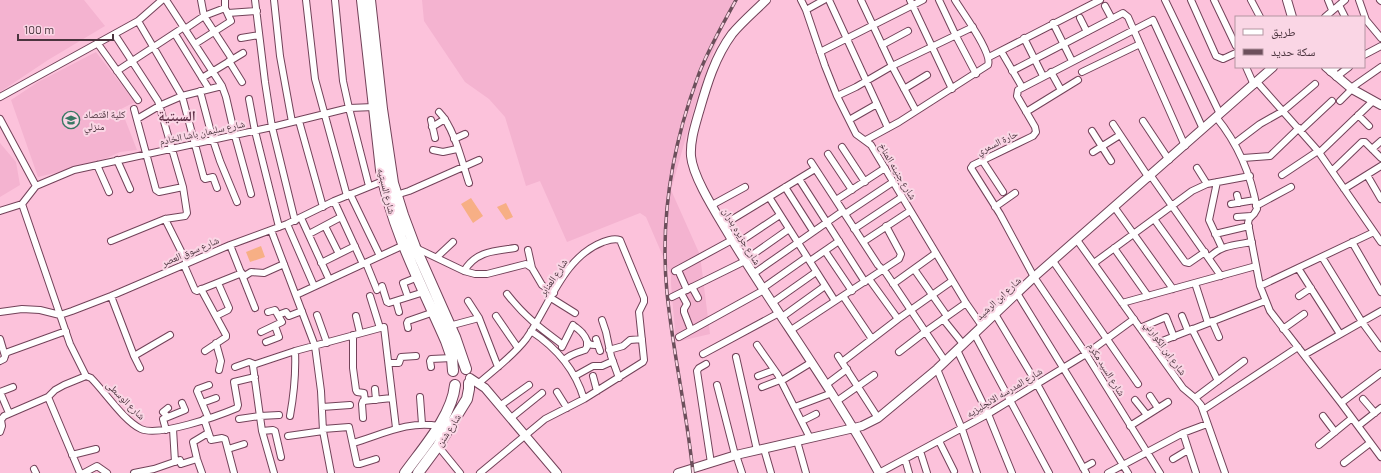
<svg xmlns="http://www.w3.org/2000/svg" width="1381" height="473" font-family="Barlow,'Noto Naskh Arabic',sans-serif">
<style>
.built{fill:#f4b3d0}
.green{fill:#f7af85}
.lines{fill:none;stroke-linecap:round;stroke-linejoin:round}
.minor-casing{stroke:#724259;stroke-width:8}
.tertiary-casing{stroke:#724259;stroke-width:10}
.primary-casing{stroke:#724259;stroke-width:12}
.minor{stroke:#fff;stroke-width:6}
.tertiary{stroke:#fff;stroke-width:8}
.primary{stroke:#fff;stroke-width:10}
.rail-casing{stroke:#6c4f5b;stroke-width:3.5}
.rail{stroke:#fad6e5;stroke-width:2;stroke-dasharray:6;stroke-linecap:butt}
.labels{text-anchor:middle;dominant-baseline:central;stroke-width:4;stroke-linejoin:round;paint-order:stroke}
.poi-label{font-size:10px;fill:#4b343e;stroke:#fad6e5;text-anchor:start}
.street-label{font-size:10px;fill:#4b343e;stroke:#fad6e5}
.district-label{font-size:14px;font-weight:bold;fill:#603148;stroke:#fad6e5}
</style>
<rect width="100%" height="100%" fill="#fcc2db"/>
<!-- built -->
<path class="built" d="M0 0H84L105 26 48 60 0 92Z
M422 0H738L721 29 695 105 671 190 700 255 710 334 676 342 671 284V275L646 217 640 213 567 242 540 181 526 186 505 117 489 99 465 82 424 21Z
M96 52 135 102 121 109 137 150 120 152 96 163 38 177 11 100 38 82Z
M0 143 16 162 20 185 0 197Z"/>
<!-- green -->
<path class="green" d="M471 198 483 216 473 223 461 204Z
M506 203 513 217 506 220 497 207Z
M261 246 265 257 250 262 246 252Z"/>
<g class="lines">
<defs>
<path id="minor" d="M166 0 222 86 226 97 235 136 251 194
M201 0 204 16 232 59
M255 0 265 82 272 127 295 221
M274 0 280 56 292 122
M306 0 315 79 347 196
M335 0 343 81 349 108 369 186
M801 0 806 10 825 66 837 96 856 134 871 145 966 303 982 326
M829 0 888 128
M861 0 892 66 916 111
M910 0 952 89
M939 0 956 36 976 74
M1165 0 1220 114
M1191 0 1216 56 1223 59 1236 53
M1214 0 1236 46
M1251 0 1260 17
M1328 0 1332 10
M1359 0 1366 20 1381 38
M1380 0 1381 1
M1339 5 1345 17
M1105 6 1112 19
M806 10 824 0
M228 13 257 11
M1325 17 1345 0
M1080 18 1087 32
M138 21 182 96 204 178 205 179 213 177 217 188
M1053 23 1072 61
M185 29 204 16 225 8
M175 34 209 89
M241 38 259 35
M1024 38 1043 76
M98 44 138 100
M195 44 231 21 225 8V0
M882 45 908 31
M1001 51 1022 87
M820 52 923 0
M1364 55 1381 46
M989 57 1100 0
M229 61 242 82
M1246 67 1254 85
M117 71 184 27
M1012 71 1123 13 1128 17 1185 146
M1051 72 1061 90
M1082 72 1140 44
M1330 72 1337 67
M1336 77 1349 67
M202 78 243 53
M1257 82 1318 151 1381 242
M1351 88 1381 67
M904 89 927 75
M200 91 213 140 220 161 237 202
M837 96 856 87 892 66 973 27
M0 97 138 21 162 0
M249 99 255 131 279 227
M1340 101 1352 89
M134 109 156 190 159 192 183 187
M439 112C454 127 462 162 469 183
M1026 112 1078 80
M1358 115 1369 126
M1216 117C1239 145 1251 174 1257 209L1254 214 1249 219 1248 223 1260 286 1270 311 1341 403 1381 457
M0 119 36 186
M137 119 159 106 182 96 222 86
M431 120 435 138
M849 120 877 104
M299 121 323 207
M1143 121 1169 160
M1113 124 1149 178
M432 127 445 119
M1301 130 1332 101
M1092 131 1111 161
M454 139 465 134
M866 140 899 122 988 65C993 53 962 12 955 0
M1235 143 1260 124 1283 111 1315 84
M842 147 865 182
M1372 149 1381 141
M433 150 443 152 457 149
M1093 152 1120 135
M1319 153 1373 101
M828 154 852 190
M1243 158 1270 156 1299 128
M117 160 130 189
M982 160 1003 192
M811 162 878 265 886 273 945 361
M97 165 109 192
M1197 168 1207 184
M1332 171 1362 142H1365L1381 158
M1282 175 1318 151
M1367 175 1381 199
M1151 176 1221 276
M799 179 865 282
M1217 182 1209 220 1222 248
M785 187 813 231
M1344 189 1381 166
M350 194 380 256
M396 195 409 191 479 160
M1237 195 1239 203
M769 197 835 301
M836 200 885 168
M334 201 363 264
M22 204 70 344 86 376
M1231 204 1255 200
M712 205 745 187
M1256 206 1291 187
M995 207 1015 193
M1115 208 1173 289
M0 211 22 204 36 186 74 170 272 127 349 108 374 107
M845 214 893 182
M1237 217 1251 216
M301 218 329 279
M165 219 187 263
M1154 219 1185 262 1189 263 1205 252
M287 224 314 286
M723 225 815 169
M325 226 339 254
M854 229 902 197
M271 230 315 346 321 391 323 431 331 473
M309 234 341 217
M1215 234 1249 226
M1077 240 1183 388 1195 398 1201 405 1225 473
M111 241 165 219 185 216 187 213 183 187 158 101 115 35
M863 242 910 211
M1352 242 1381 292
M230 245 255 308
M735 245 780 215
M416 248 464 271 475 274H487L526 264 532 268 542 285 554 293
M1114 248 1148 296
M528 250 532 268
M825 251 852 291
M437 257 453 242
M1322 257 1362 322 1381 348
M1209 258C1220 245 1236 245 1252 242
M745 260 789 229
M810 261 839 241
M1053 261 1138 384
M321 263 355 246
M366 263 377 290
M1094 263 1192 191 1207 184 1250 176
M184 265 195 290 197 291 242 273
M1298 268 1340 334
M914 269 947 316
M678 270 687 290
M464 271C476 251 494 251 515 248
M675 271 732 240
M753 274 843 211
M243 277 251 272 264 273 284 264
M869 279 898 319
M1195 283 1208 323
M893 284 936 253
M382 286 387 302 389 303 424 292
M1260 286 1374 232
M692 287 698 298
M763 288 807 257
M201 289 226 335V337L205 351
M681 293 687 304 684 309V312L691 330
M1017 293 1128 473
M507 294C525 317 540 328 563 345
M296 295 404 245
M111 296 134 356 140 368
M370 296 380 328
M843 296 872 339
M1299 296 1311 288
M408 297 403 283 418 277
M672 297 745 261
M551 298 575 313
M396 301 399 312
M468 301 479 318 498 367
M772 303 816 272
M1122 303 1256 266
M0 312 22 309 40 310 60 315 72 311 111 296 230 245 287 224 334 201 383 181
M995 314 1037 384 1086 473
M278 315 286 312 289 316 302 311
M317 315 327 343
M216 316 228 310 229 308 218 283
M356 316 360 333
M496 316 518 348
M1182 316 1188 331
M782 317 825 286
M943 319 963 344
M602 320 606 332 611 356 619 378
M1212 321 1219 337
M449 326 479 318
M408 328 407 323 408 321 434 312
M1140 328 1166 317 1174 337
M1192 329 1218 381
M1283 329 1304 314
M791 330 899 259 901 254 886 226
M531 331C557 348 575 369 584 399
M261 332 282 322 275 310 268 312
M974 333 1049 473
M353 335V368L356 390 357 392 364 393 365 401
M679 337 764 290
M0 339 5 356
M596 339 600 351
M266 342 279 337 275 326
M216 343 221 361 219 370
M757 345 778 375 810 438
M1152 345 1265 301
M562 347 573 325C575 327 581 331 583 334 589 341 585 346 598 345
M609 350 623 346 630 340 642 339
M957 350 988 414 1012 473
M899 352 925 332 966 303
M703 354 779 313
M1304 355 1381 311
M134 356 170 335
M838 356 878 418
M736 357 757 450
M564 360C571 354 576 353 585 350L587 347V342
M0 361 4 359 6 353 8 352 66 331
M842 362 898 319 952 281
M389 363H399L401 357 416 356
M706 364 699 368 697 371 711 463
M235 367 249 362 254 364
M431 367 430 361 431 359 452 358
M937 369 962 429 977 473
M575 376 593 366H602L613 361
M593 376 597 391
M758 376 774 370
M781 381 812 362
M479 383C495 369 513 356 526 339 549 307 563 257 603 242 609 240 614 238 620 240L644 298V302L639 312 644 360 643 362 584 399 545 419 480 473
M827 384 847 369
M717 385 735 455
M762 387 780 380
M375 389 376 400
M0 392 9 413
M0 392 13 387
M557 392 567 408
M1150 396 1158 408
M48 397 80 473
M420 397 422 424
M1195 398 1244 361
M1363 399 1375 413
M1135 400 1147 415
M837 401 874 375
M202 403 216 398
M1341 403 1381 373
M501 405 529 385
M322 407 350 405
M795 407 832 393
M1203 410 1298 347
M290 416C294 394 296 373 295 351
M1323 416 1335 432
M168 417 163 412 168 408
M208 417 197 391 198 389 209 385
M363 418 362 404 363 401 392 398
M511 418 542 393
M204 419 211 440 222 438 225 439 234 473
M239 419 260 416 279 415
M802 421 816 414
M1130 426 1168 402
M1358 426 1381 408
M173 429 175 462
M323 429 349 427 357 464H360L376 459
M166 430 163 419 185 410 182 403
M262 431 273 430 275 431 281 457
M0 432 2 426 1 420 4 416 48 397 55 390 64 385 86 376 91 378C105 392 124 421 141 429 159 437 218 416 237 408L238 405 234 382 255 377
M1183 433 1196 473
M288 436 323 431
M797 441 806 473
M939 441 954 471
M353 443C381 435 409 420 438 426
M1319 445 1352 418
M438 446 460 473
M228 449 244 444
M764 449 771 473
M920 451 927 473
M72 455 96 449
M736 455 742 473
M905 459 909 473
M1173 459 1188 450
M1344 463 1370 443
M1083 468 1092 463
M34 469 36 473
M84 473 97 466 107 473
M134 473 154 469 180 460 181 464 197 459
M202 473 197 459 193 442 208 433
M274 473 262 431 253 366 256 364 295 351 384 327 396 428
M879 473 988 414 1086 354 1134 319
M1108 473 1183 433 1207 424
M1160 473 1086 354 1034 277 1000 214 971 168 973 165 1033 136 1036 132 1035 127 1017 96 1018 90 1153 20 1203 129"/>
<path id="tertiary" d="M766 0C755 11 742 22 732 34 715 57 707 84 699 112 695 126 690 141 691 156 693 179 720 219 732 240 780 318 835 392 879 473
M1287 0 1292 17
M1326 67 1352 89 1381 105
M470 378 485 388 557 473
M678 473 736 455 854 428 862 426 878 418 937 369 1034 277 1273 67"/>
<path id="primary" d="M362 0 381 170C392 230 422 286 446 341L452 358 453 371
M370 0 382 109 393 183 403 215 415 247 455 337 466 369
M405 473C423 448 452 416 455 385
M418 473 438 446 467 399 469 389V383"/>
</defs>
<!-- minor casing -->
<use href="#minor" class="minor-casing"/>
<!-- tertiary casing -->
<use href="#tertiary" class="tertiary-casing"/>
<!-- primary casing -->
<use href="#primary" class="primary-casing"/>
<!-- minor -->
<use href="#minor" class="minor"/>
<!-- tertiary -->
<use href="#tertiary" class="tertiary"/>
<!-- primary -->
<use href="#primary" class="primary"/>
<defs>
<path id="rail" d="M693 473C687 413 673 353 667 293 660 220 672 147 697 79 707 51 722 26 736 0"/>
</defs>
<!-- rail casing -->
<use href="#rail" class="rail-casing"/>
<!-- rail -->
<use href="#rail" class="rail"/>
</g>
<!-- icons -->
<defs>
<symbol id="university-ring" viewBox="-11 -11 22 22"><circle r="9.5" fill="#fad6e5" stroke="#387763" stroke-width="1.5"/><path d="M0-5L7-2L0 1L-7-2ZM-4 1L0 2.5L4 1V4Q0 6-4 4Z" fill="#387763"/></symbol>
</defs>
<g fill-rule="evenodd">
<use href="#university-ring" x="61" y="110" width="20" height="20"/>
</g>
<g class="labels">
<!-- poi labels -->
<g class="poi-label">
<text x="84" y="114">كلية اقتصاد<tspan x="84" dy="12">منزلي</tspan></text>
</g>
<!-- street labels -->
<g class="street-label">
<text transform="translate(202 132) rotate(-12)">شارع سليمان باشا الخادم</text>
<text transform="translate(997 142) rotate(-26)">حارة السمري</text>
<text transform="translate(898 171) rotate(59)">شارع جنينه المناخ</text>
<text transform="translate(387 191) rotate(76)">شارع السبتيه</text>
<text transform="translate(742 236) rotate(59)">شارع جزيره بدران</text>
<text transform="translate(190 251) rotate(-23)">شارع سوق العصر</text>
<text transform="translate(553 277) rotate(-56)">شارع العنابر</text>
<text transform="translate(998 298) rotate(-43)">شارع ابن الرشيد</text>
<text transform="translate(1166 348) rotate(54)">شارع ابن الكوارني</text>
<text transform="translate(1107 369) rotate(58)">شارع السيد مكرم</text>
<text transform="translate(1004 392) rotate(-31)">شارع المدرسه الانجليزيه</text>
<text transform="translate(126 400) rotate(45)">شارع الوسطى</text>
<text transform="translate(448 430) rotate(-57)">شارع شنن</text>
</g>
<!-- district labels -->
<g class="district-label">
<text x="177" y="115">السبتية</text>
</g>
</g>
<!-- legend -->
<rect x="1235" y="16" width="130" height="52" fill="#fad6e5" stroke="#b495a2"/>
<rect x="1243" y="29" width="20" height="6" fill="#ffffff" stroke="#b495a2"/>
<text x="1271" y="36" font-size="12" fill="#4b343e">طريق</text>
<rect x="1243" y="49" width="20" height="6" fill="#6c4f5b" stroke="#b495a2"/>
<text x="1271" y="56" font-size="12" fill="#4b343e">سكة حديد</text>
<!-- scale -->
<path d="M18 34v6h95v-6" fill="none" stroke="#4b343e" stroke-width="2"/>
<text x="24" y="34" font-size="12" fill="#4b343e" stroke="#fad6e5" stroke-width="3" paint-order="stroke">100 m</text>
</svg>
